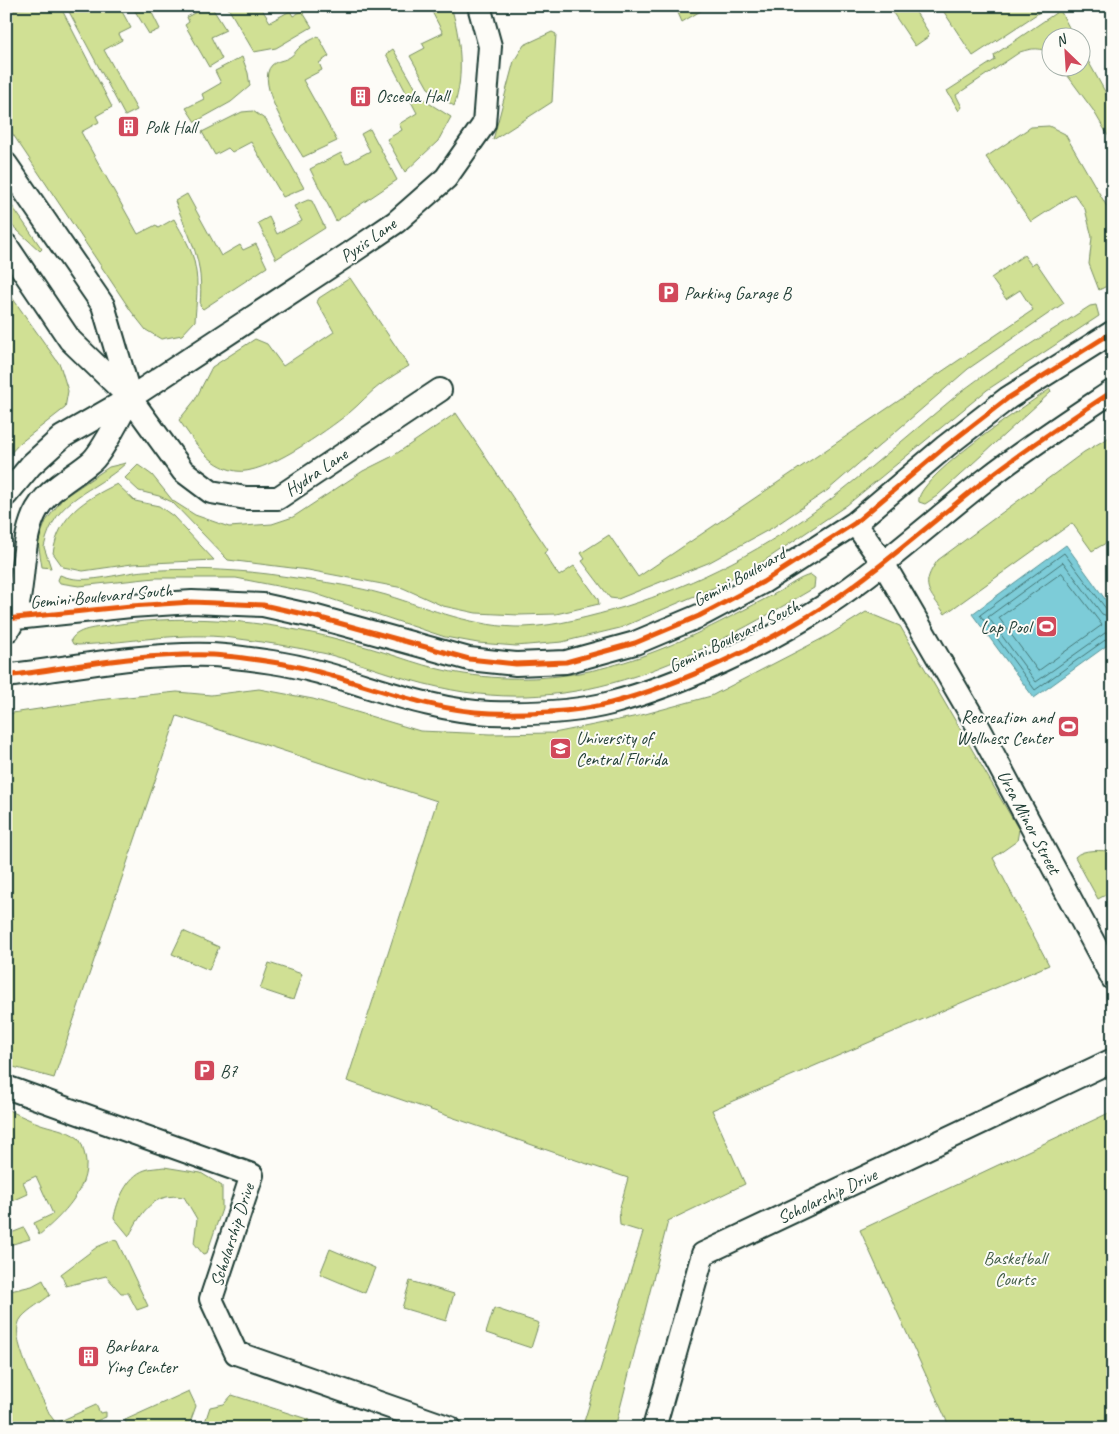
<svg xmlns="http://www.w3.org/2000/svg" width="1119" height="1434" font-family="Caveat,sans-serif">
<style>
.green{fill:#d0e094;stroke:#788e64}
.water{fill:#7dccd8;stroke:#579396}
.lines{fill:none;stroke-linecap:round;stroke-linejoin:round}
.shore{stroke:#457676;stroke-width:1}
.street-casing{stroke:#1f3d34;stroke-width:26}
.street{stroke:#fdfcf7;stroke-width:22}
.cycleway-casing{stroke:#fdfcf7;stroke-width:8}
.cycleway{stroke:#e8590c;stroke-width:5}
.labels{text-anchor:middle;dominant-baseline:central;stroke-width:4;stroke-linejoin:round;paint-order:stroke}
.poi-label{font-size:18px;fill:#1f3d34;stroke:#fdfcf7;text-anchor:start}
.street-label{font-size:18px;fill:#1f3d34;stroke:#fdfcf7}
.park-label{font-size:18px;fill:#425e47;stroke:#fdfcf7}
</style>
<rect width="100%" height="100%" fill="#fdfcf7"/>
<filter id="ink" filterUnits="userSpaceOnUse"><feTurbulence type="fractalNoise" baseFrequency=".02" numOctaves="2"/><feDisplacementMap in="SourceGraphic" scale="10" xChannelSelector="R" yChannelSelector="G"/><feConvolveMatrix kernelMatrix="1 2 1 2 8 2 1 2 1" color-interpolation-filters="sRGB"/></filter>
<g filter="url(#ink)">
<!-- green -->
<path class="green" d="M36 6H60L112 107 96 116 99 122 81 132 138 234 156 225 158 228 174 219C182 234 193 250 195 266 199 284 196 303 195 321L182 335 161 339 146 330 131 311 6 124V11Z
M66 6H119L131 28 119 34 122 40 104 50 137 110 125 116Z
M132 6H164L152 13 160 29 149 34Z
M207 6H211L226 30 211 37 222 59 209 67 185 25 189 22 187 17Z
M227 6H260L270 22 290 11 293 16 302 11 312 27 276 48 254 52Z
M429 6H451C460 36 465 76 454 106L428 88 410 56 425 48 422 43 443 33Z
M675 6H709L682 22Z
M903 6H912L929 33 928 37 915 46 893 13Z
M940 6H1049L973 56Z
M1060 10 1074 37 1052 38 1051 54C1041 47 1032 48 1020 52L956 95 962 107 959 111 947 91 995 60 994 55Z
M552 32 556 34 552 102 493 140 514 61 524 45Z
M318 36 329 56 319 63 322 70 303 80 337 141 303 157C293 140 254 82 272 65 278 60 284 61 290 57 294 55 297 49 301 46 306 42 312 40 318 36Z
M393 49 416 89 427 102 451 117 438 141 405 172 387 139 402 130 399 124 417 113 386 54Z
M1082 50 1113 106V144L1093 110 1062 68H1082Z
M242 57 248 73 250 86 231 102 195 122 186 108 204 99 202 94 221 83 215 71Z
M253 111 266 120 304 188 283 197 251 142 232 152 228 148 215 155 202 132 242 112Z
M1049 126 1065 134 1113 217V283L1099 290 1089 264 1092 237 1085 209 1074 194 1031 222 986 157 1031 127Z
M370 129 397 180 336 221 310 169 341 153 346 164 370 151 361 134Z
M187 194 221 256 240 245 243 250 256 244 267 267 203 309 200 306C204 258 191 243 175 201Z
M6 197 42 249 40 251 6 220Z
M308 200 312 201 325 228 276 259 258 223 269 217 277 234 302 221 294 206Z
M1024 255 1031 265 1036 262 1064 303 968 369 828 490 772 528 708 563 618 599 610 598 582 561 585 559 581 553 609 535 638 577 1033 310 1020 290 1006 299 991 278Z
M350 278 409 366C399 372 389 378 380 385 369 393 360 404 349 413 326 431 264 476 236 471 208 466 194 441 179 420L195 400 212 367 255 339 267 344 283 366 334 332 317 302 319 298Z
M6 289 60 365 68 391 65 408 20 443 6 458Z
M1096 305 1099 316 987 390 847 505 764 561 713 588 620 628 562 642 516 646 478 643 445 637 313 593 236 578H155L79 586 60 583 58 580 60 575C85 586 117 573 144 571 185 568 227 569 268 574 308 580 348 584 386 595 431 609 476 628 524 627 557 626 592 616 624 607 698 584 769 547 830 500 875 465 918 427 962 391 1003 360 1047 334 1090 306Z
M1050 389 1051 392 937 496 925 504 919 502C913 480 1029 403 1050 389Z
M456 413 548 550 544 553 559 576 574 566 598 599 599 604 556 614 519 615 476 613 443 606 403 588 308 570 228 560 172 502 159 496 139 491 125 478 138 465 152 475 173 501 195 515 229 527 272 524 293 517 363 471 393 456Z
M1113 435V539L1092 551 1072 523 945 614C929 591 919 586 938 560L1084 452Z
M126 463C94 493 55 496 44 547L51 568 42 567 38 542 46 521 63 498 109 467Z
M117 484 135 501 159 506 173 516 214 560 132 564 83 571 63 567 53 553C59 515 84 500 117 484Z
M811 575 815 578 814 588C695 658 581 720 438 687 400 679 364 664 327 654 296 647 264 642 232 638 181 631 129 643 78 645L73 644 71 640C78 627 101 628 113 625 195 612 280 622 359 645 394 654 427 669 464 674 563 689 641 663 728 618 746 609 763 600 780 591 789 586 800 577 811 575Z
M866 612 900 626 1019 830 1017 841 993 858 1049 965 712 1110 745 1184 668 1221 615 1428H582L643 1232 620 1225 619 1211 628 1178 347 1081 437 801 177 716 54 1078 6 1065V813L9 768 6 748V714L98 700 177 692 211 695 259 689 313 699 420 731 490 734 554 733 638 716 711 696 829 635Z
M1113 851V891L1098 899 1075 857C1083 848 1102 851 1113 851Z
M183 931 219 947 209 970 172 954Z
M269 963 302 974 293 1000 260 989Z
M6 1109C17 1114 27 1119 38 1123 51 1128 66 1129 78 1138 81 1141 83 1147 84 1152 95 1184 61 1217 39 1235L34 1223 53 1214 36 1176 23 1182 28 1194 6 1204Z
M1113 1111V1428H950L860 1230Z
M164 1167 201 1173 222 1186V1209L207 1253 203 1254 194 1243 197 1219 184 1197C153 1192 142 1212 129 1236L114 1218C117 1201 127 1176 145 1170 150 1168 158 1168 164 1167Z
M24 1228 30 1239 6 1246V1235Z
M113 1240 117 1241 148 1306 137 1310 128 1293H121L106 1276 66 1286 61 1274 97 1247Z
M330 1249 375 1268 365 1293 320 1274Z
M43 1280 50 1295C42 1302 29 1309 22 1317 5 1335 41 1394 50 1415L56 1423 96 1405 100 1413 106 1412V1417L79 1428H6V1292L32 1286Z
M410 1281 454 1294 446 1321 402 1308Z
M494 1308 539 1323 531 1348 486 1333Z
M189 1391 196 1406 188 1428H128L125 1420Z
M232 1395 310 1420 303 1428H203L210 1407 224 1404Z"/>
<!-- water -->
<path class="water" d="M1066 545 1113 610V641L1034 698 972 614Z"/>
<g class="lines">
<!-- shore -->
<path class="shore" d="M1062 573 1102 625 1038 671 999 618Z
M1113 612 1107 610 1064 553 980 615 1035 690 1108 638 1113 637
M1113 618 1102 614 1063 562 988 617 1036 682 1105 633 1113 631"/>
<defs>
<path id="street" d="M6 164 103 305 130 397
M6 245 70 340 130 398 183 471 211 492 246 498H278L440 390
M6 495 31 465 62 437 130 398 349 254 396 222 446 178 484 124 490 46 479 6
M855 523 883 563 979 728 1113 979
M6 619 131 606 192 602 263 605 317 617 469 659 516 664 566 662 635 643 699 616 763 582 855 523 946 446 1008 398 1113 332
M8 630C27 601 18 551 34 515 46 489 71 479 92 461 103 451 121 414 130 399
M6 676C74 667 143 653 212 655 231 656 252 659 272 662 346 673 415 710 490 713 529 714 573 713 611 703 682 684 764 645 826 605 883 567 934 520 988 478 1028 447 1071 419 1113 391
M6 1087 252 1175 211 1299 236 1353 450 1428
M654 1428 703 1254 1113 1060"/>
</defs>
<!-- street casing -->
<use href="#street" class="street-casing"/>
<!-- street -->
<use href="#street" class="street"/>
<defs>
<path id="cycleway" d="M6 619 131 606 192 602 263 605 317 617 469 659 516 664 566 662 635 643 699 616 763 582 855 523 946 446 1008 398 1113 332
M6 676C74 667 143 653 212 655 231 656 252 659 272 662 346 673 415 710 490 713 529 714 573 713 611 703 682 684 764 645 826 605 883 567 934 520 988 478 1028 447 1071 419 1113 391"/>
</defs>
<!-- cycleway casing -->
<use href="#cycleway" class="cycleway-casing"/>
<!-- cycleway -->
<use href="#cycleway" class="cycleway"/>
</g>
</g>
<!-- icons -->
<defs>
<symbol id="building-square" viewBox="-11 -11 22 22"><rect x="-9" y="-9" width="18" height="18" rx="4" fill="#d1495b" stroke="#fdfcf7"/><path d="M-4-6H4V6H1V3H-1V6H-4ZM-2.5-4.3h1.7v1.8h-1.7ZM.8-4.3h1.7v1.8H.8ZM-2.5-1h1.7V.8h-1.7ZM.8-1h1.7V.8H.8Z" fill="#fff"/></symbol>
<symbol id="parking-square" viewBox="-11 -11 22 22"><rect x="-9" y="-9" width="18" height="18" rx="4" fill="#d1495b" stroke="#fdfcf7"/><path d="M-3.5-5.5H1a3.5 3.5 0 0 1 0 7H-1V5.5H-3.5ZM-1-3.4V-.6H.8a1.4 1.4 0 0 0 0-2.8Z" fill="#fff"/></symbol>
<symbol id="stadium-square" viewBox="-11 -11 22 22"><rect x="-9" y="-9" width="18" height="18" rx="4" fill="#d1495b" stroke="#fdfcf7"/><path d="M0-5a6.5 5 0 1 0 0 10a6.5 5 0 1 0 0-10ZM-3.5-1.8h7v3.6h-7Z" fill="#fff"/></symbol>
<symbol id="university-square" viewBox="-11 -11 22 22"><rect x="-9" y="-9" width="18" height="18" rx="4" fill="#d1495b" stroke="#fdfcf7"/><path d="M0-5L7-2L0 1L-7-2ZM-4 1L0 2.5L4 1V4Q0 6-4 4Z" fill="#fff"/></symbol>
</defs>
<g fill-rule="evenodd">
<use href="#building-square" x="348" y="84" width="25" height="25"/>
<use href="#building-square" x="116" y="114" width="25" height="25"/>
<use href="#parking-square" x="656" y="280" width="25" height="25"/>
<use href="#stadium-square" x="1034" y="614" width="25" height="25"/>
<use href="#stadium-square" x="1056" y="714" width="25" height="25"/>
<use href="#university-square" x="548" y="736" width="25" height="25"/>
<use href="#parking-square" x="192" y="1058" width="25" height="25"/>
<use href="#building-square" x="76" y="1344" width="25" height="25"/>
</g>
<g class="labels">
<!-- poi labels -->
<g class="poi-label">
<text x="376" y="96">Osceola Hall</text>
<text x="145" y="127">Polk Hall</text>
<text x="684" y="293">Parking Garage B</text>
<text x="1031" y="627" text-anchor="end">Lap Pool</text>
<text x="1053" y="717" text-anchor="end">Recreation and<tspan x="1053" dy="21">Wellness Center</tspan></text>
<text x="576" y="738">University of<tspan x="576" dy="21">Central Florida</tspan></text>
<text x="220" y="1071">B7</text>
<text x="105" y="1346">Barbara<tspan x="105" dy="21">Ying Center</tspan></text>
</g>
<!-- street labels -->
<g class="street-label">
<text transform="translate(368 240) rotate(-35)">Pyxis Lane</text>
<text transform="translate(316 472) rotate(-34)">Hydra Lane</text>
<text transform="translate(739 577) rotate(-29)">Gemini Boulevard</text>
<text transform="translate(101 596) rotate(-5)">Gemini Boulevard South</text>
<text transform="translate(734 636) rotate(-26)">Gemini Boulevard South</text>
<text transform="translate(1029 822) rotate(62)">Ursa Minor Street</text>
<text transform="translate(827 1196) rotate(-25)">Scholarship Drive</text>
<text transform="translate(232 1235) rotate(-72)">Scholarship Drive</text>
</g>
<!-- park labels -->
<g class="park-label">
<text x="1015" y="1258">Basketball<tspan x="1015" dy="21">Courts</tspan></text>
</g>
</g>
<!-- margin -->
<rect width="1119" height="1434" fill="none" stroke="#fdfcf7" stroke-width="25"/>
<rect x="12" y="12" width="1094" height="1409" fill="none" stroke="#1f3d34" stroke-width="2" filter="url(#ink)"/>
<!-- north arrow -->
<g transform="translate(1066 52) rotate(335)"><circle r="24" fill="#fdfcf7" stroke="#a4b0a9"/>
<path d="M0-4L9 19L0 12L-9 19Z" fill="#d1495b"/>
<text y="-8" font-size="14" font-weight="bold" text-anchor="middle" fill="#1f3d34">N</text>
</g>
</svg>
